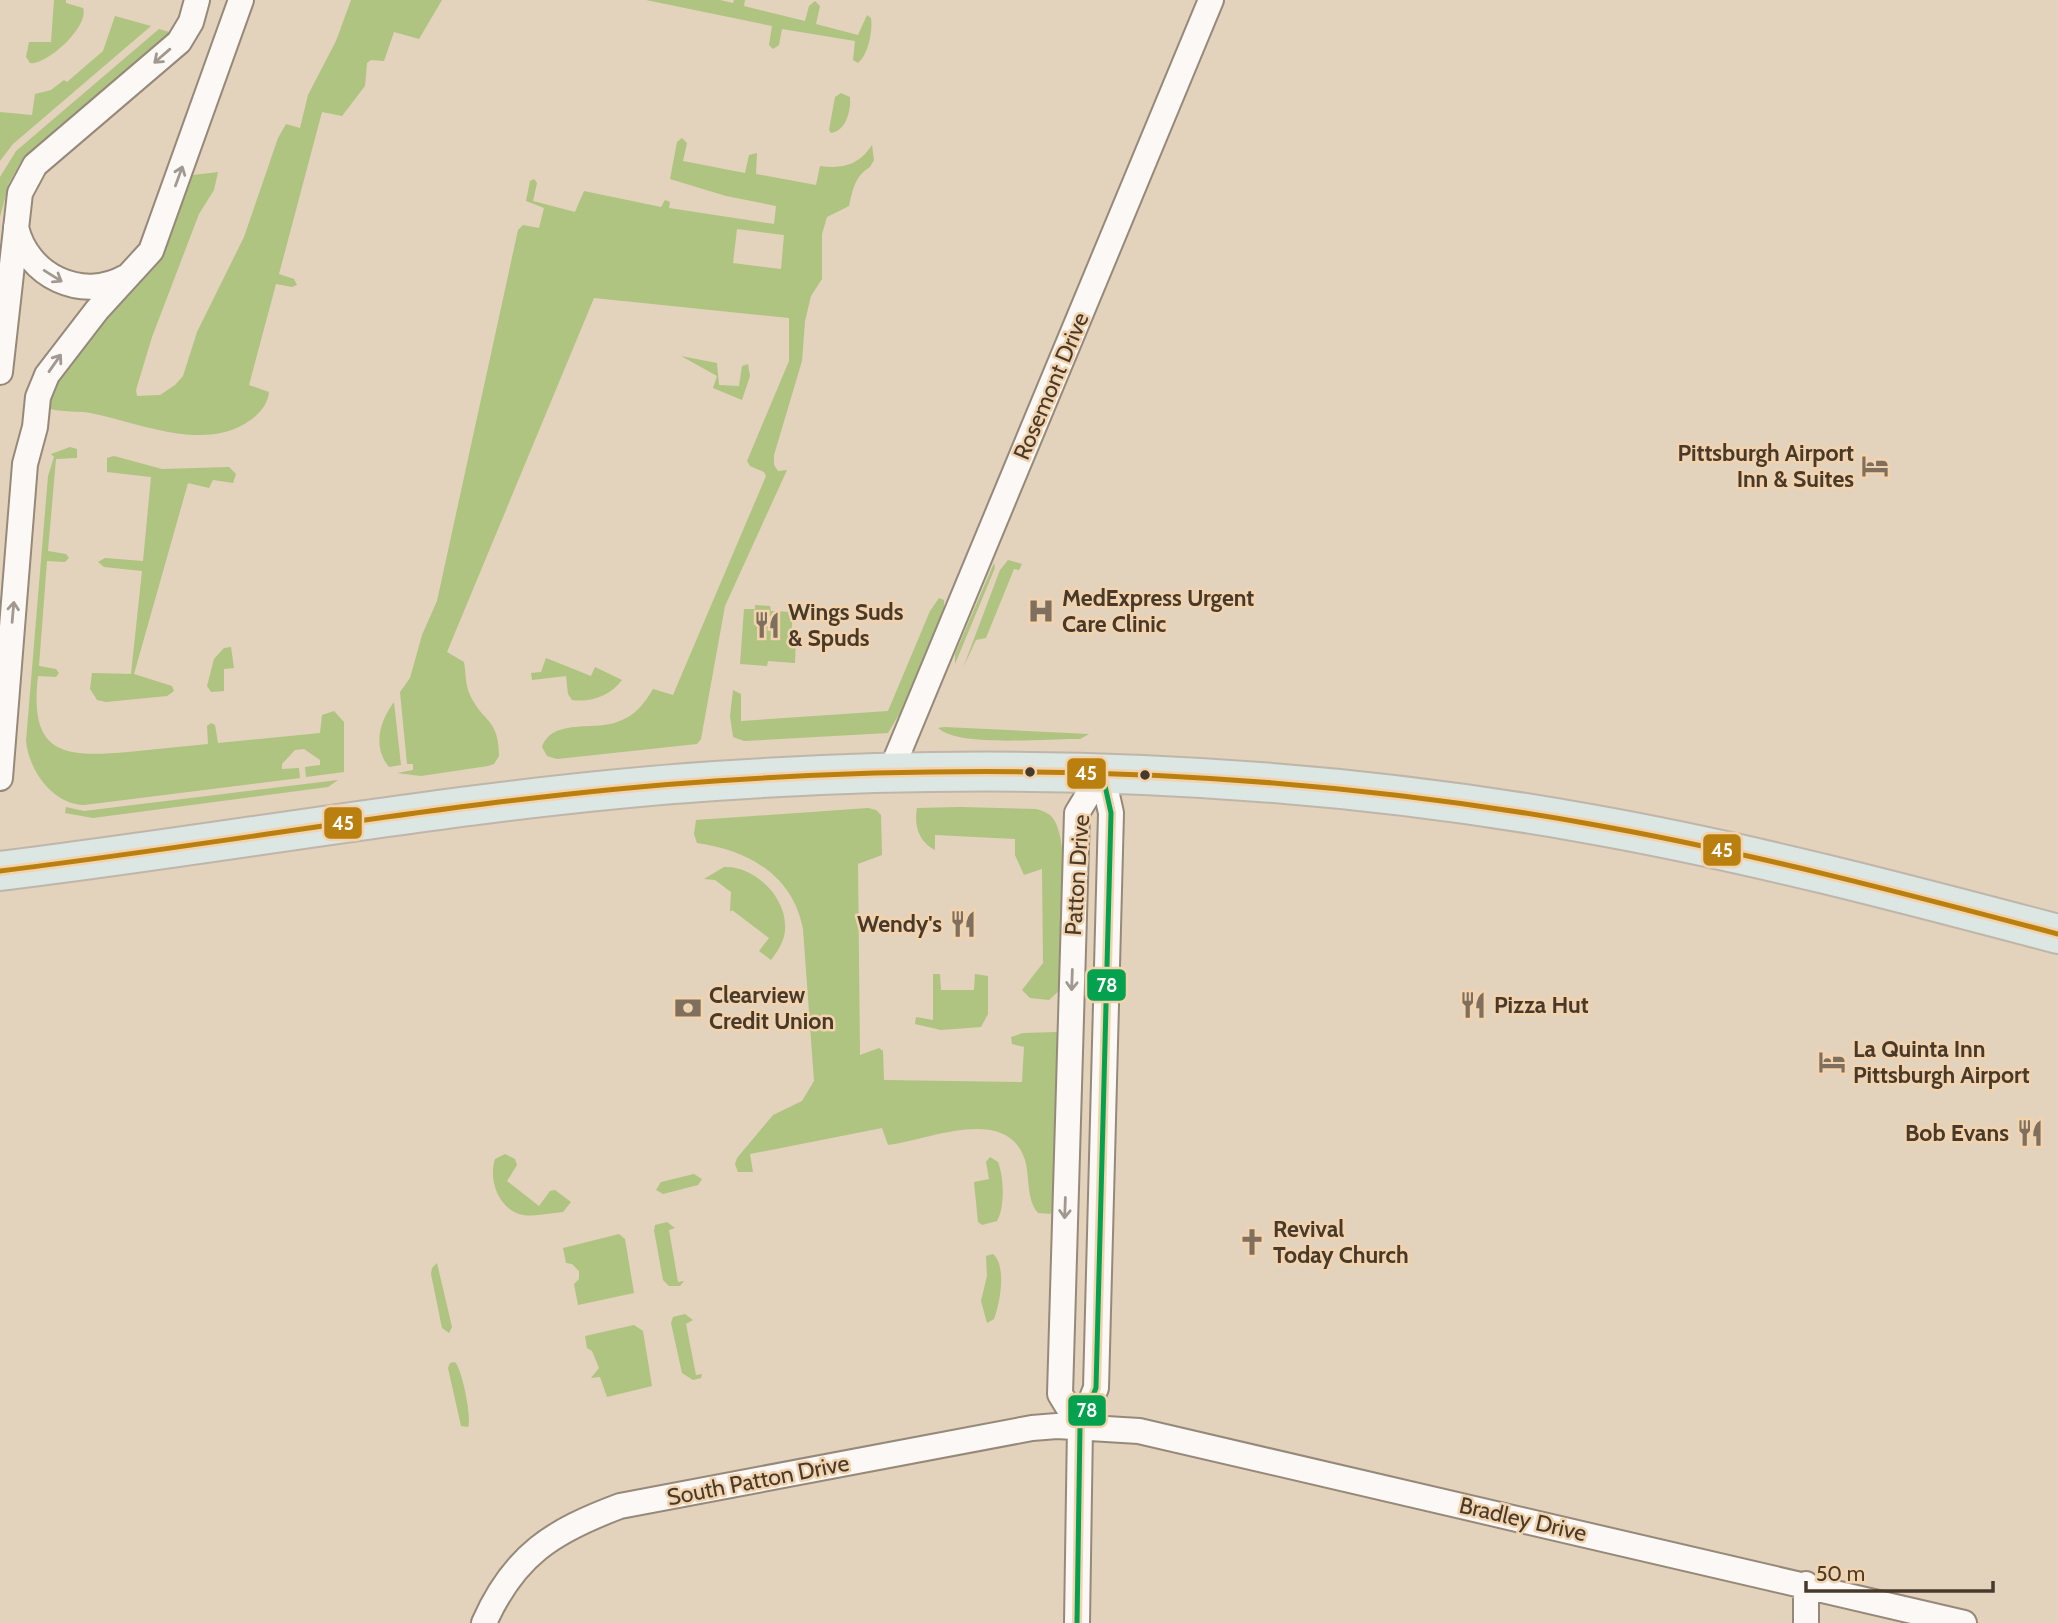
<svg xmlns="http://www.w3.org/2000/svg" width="2058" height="1623" font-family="Cabin,sans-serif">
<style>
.green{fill:#aec480;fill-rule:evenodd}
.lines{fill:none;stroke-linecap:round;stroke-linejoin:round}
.minor-casing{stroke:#968979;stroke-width:28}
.primary-casing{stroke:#bfb6aa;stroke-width:42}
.minor{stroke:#fbf8f5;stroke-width:24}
.primary{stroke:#dce6e3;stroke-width:38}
.bus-1-casing{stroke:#f2d3ad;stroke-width:10}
.bus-2-casing{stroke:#f2d3ad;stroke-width:10}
.bus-1{stroke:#b9800f;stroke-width:5}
.bus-2{stroke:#04a14f;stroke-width:5}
.oneway{stroke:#a19990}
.bus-dot{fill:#473a2b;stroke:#f2d3ad;stroke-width:2.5}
.labels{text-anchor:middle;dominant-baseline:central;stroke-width:5;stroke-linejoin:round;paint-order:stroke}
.street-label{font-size:23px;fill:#473a2b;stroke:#f2d3ad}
.poi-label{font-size:23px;font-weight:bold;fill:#473a2b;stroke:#f2d3ad;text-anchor:start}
.line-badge{stroke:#f2d3ad;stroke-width:2.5}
.badge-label{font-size:19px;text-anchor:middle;font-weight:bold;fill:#fff}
</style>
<rect width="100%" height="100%" fill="#e3d2bc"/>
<!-- green -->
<path class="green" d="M54 0H66V3L83 8C90 26 46 66 30 63L26 57 29 42H51Z
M351 0H442L419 39 394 32 384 61 371 60 367 63 365 86 342 116 322 112 279 274 294 279 297 285 292 287 276 284 249 385 269 392C268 403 261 412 252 419 208 453 142 424 95 414 80 410 61 413 47 408L59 372 159 263 193 175 218 172 214 190 199 214 152 337 136 390 137 396 160 395 175 385 183 376 197 332 244 237 278 138 286 124 300 128 308 95 336 41Z
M646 0H720L733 3 734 0H745L744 6 805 21 809 6 815 1 820 6 816 24 858 35 867 15 871 18C873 31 868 55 858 63L853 60 855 41 782 29 779 45 773 49 769 45 772 26Z
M115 16 151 26 13 144 0 161V112L32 115 35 94 51 90 64 80 67 82 103 51Z
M159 29 169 32 166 37 21 162 9 183 0 217V177L16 151Z
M841 93 850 97C851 111 846 131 831 133L829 130 835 97Z
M682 138 687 143 683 161 745 173 749 155 757 153 756 174 816 185 820 166C843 169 859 165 872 145L874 160 870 167C855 176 853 189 849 206L827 217 822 234V279L811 296 805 321 802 361 774 455V465L778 471 787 470 725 606 701 739 697 744 557 759 547 756 542 747C552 718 594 731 617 722 635 716 644 704 653 689L673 695 766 476 764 472 750 466 747 461 789 361V318L594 298 447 652 464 662C466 673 465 684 470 695 483 723 499 718 499 756L494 764 488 766 421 776 397 773 413 770V764H407L400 692 410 678 422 635 437 601 518 230 523 225 539 228 544 208 526 201 530 181 534 179 537 183 533 201 575 212 584 191 661 207 665 200 670 202 669 208 774 224 776 206 726 196 670 179 677 142ZM737 229 784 235 781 269 733 263Z
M681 356 717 363 719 385 739 386 742 366 748 364 750 376 742 400 713 388 717 376Z
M70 447 77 449V458L56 459 48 551 66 554 69 558 65 562 47 561 39 666 56 669 59 673 56 677 38 676C29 753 61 758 128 752 154 749 181 747 208 744L207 726 211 723 215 725 218 743 320 733 322 715 334 711 344 722V772L306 777 305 767 320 765V760L304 749 295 750 282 764V769L299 768 300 778 84 805C52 804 29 770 26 741L48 476 54 457 51 454Z
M114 456 162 469 229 467 236 474 233 483 213 480 209 488 188 483 134 674 172 686 174 691 167 696 106 702 97 700 90 689 92 673 131 674 142 571 104 567 98 562 105 558 143 561 151 477 107 472V458Z
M1008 560 1022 564 1019 570 1014 569 986 638 976 640 963 668 1000 570Z
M994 563 995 568 955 664V654Z
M939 598 944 600V608L900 713 888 733 744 741 733 737 730 716 733 690 741 694V721L888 711 930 611Z
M755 605 770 606 771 611 793 612 791 637 796 638 795 663 768 661 767 666 740 664 744 609H755Z
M231 647 234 668 224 669V691L211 692 207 686 214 659 224 648Z
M546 658 591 676 595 667 622 680C611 695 591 703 572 700L568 694 566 676 532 680 531 673 541 672Z
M394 702 401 765 389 767C372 746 380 721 394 702Z
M944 727 1089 734 1080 739C1048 738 960 748 938 728Z
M338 780 328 787 93 818 65 813 66 807 84 811Z
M960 807 1036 809C1043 811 1050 813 1054 820 1072 848 1061 953 1060 990L1049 1000 1030 998 1022 990 1043 963 1042 869 1024 875 1015 855V839L935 835V850C918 841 914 825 917 808Z
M868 808 876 810 881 815 882 855 858 864 860 1055 879 1048 883 1051 884 1080 1022 1082 1024 1047 1012 1044 1011 1037 1023 1033 1057 1032 1056 1209 1050 1214 1038 1213C1026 1199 1030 1177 1025 1160 1007 1104 929 1140 888 1145L882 1128 750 1154 753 1172H738L735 1164 737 1158 773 1115 802 1101 814 1081 803 929C793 875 748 850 697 843L694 834 696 820Z
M724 867C753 865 785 896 785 925 786 939 779 949 771 960L759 951 769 938 732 910 730 912 731 892 715 880 704 879Z
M933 974H940L941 990H974L975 974 988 976V1014L981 1027 941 1030 915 1024 916 1017 933 1020Z
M505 1154 515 1159 517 1165 507 1181 539 1206 550 1191 555 1190 571 1202 563 1212C549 1213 536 1217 523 1215 499 1210 488 1181 495 1159Z
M990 1157 998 1162C1004 1177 1005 1208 997 1221L982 1225 978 1222 974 1182 989 1179 986 1162Z
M694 1174 702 1179 698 1185 663 1194 656 1190 661 1182Z
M667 1222 675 1228 669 1230 678 1282 684 1281 680 1286H669L663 1280 654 1230 655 1225Z
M619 1234 625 1239 634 1293 578 1305 574 1284 579 1279V1271L572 1264 566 1263 563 1248Z
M993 1254C1007 1266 1000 1303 994 1319L987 1323 981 1301 987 1276 986 1256Z
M437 1263 452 1327 449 1333 442 1328 431 1274 432 1268Z
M685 1314 693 1320 686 1324 696 1375 702 1374 701 1378 693 1380 682 1373 671 1323 673 1317Z
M634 1325 643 1331 652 1386 607 1397 600 1377 591 1378 599 1368 592 1351 587 1348 585 1336Z
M455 1362C462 1369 472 1418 468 1427L461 1426 448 1368 450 1363Z"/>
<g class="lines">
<defs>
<path id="minor" d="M16 227C27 276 82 302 126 277
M0 372 20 193 35 165 179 42 191 22 197 0
M890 773 1211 0
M0 778 25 464 35 427 38 397 47 375 97 310 151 251 241 0
M1080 1427 1060 1394 1077 813 1102 772
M1806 1584V1623
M484 1623C514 1555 553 1531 620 1506L1032 1428 1057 1426 1139 1431 1964 1623
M1077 1623 1080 1427 1096 1388 1111 813 1102 772"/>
<path id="primary" d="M0 871C238 842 476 797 715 781 1007 761 1302 772 1590 824 1748 852 1903 893 2058 934"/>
</defs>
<!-- minor casing -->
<use href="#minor" class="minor-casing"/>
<!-- primary casing -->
<use href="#primary" class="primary-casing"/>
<!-- minor -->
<use href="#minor" class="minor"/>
<!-- primary -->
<use href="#primary" class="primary"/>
<defs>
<path id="bus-1" d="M0 871C238 842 476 797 715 781 1007 761 1302 772 1590 824 1748 852 1903 893 2058 934"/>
<path id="bus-2" d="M1077 1623 1080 1427 1096 1388 1111 813 1102 772"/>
</defs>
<!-- bus-1 casing -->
<use href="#bus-1" class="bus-1-casing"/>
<!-- bus-2 casing -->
<use href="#bus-2" class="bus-2-casing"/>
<!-- bus-1 -->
<use href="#bus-1" class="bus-1"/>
<!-- bus-2 -->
<use href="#bus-2" class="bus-2"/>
</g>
<!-- one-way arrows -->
<defs><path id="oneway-shaft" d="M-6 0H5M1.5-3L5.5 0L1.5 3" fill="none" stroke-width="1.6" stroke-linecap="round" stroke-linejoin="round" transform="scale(1.75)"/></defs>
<g class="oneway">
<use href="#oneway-shaft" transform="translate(162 56) rotate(139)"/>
<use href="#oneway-shaft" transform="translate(179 176) rotate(-70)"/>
<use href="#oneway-shaft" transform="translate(53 276) rotate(32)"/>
<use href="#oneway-shaft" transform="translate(55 363) rotate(-55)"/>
<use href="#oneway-shaft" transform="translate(13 612) rotate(-85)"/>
<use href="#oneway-shaft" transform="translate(1072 980) rotate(92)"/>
<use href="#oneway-shaft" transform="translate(1065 1208) rotate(92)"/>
</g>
<!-- icons -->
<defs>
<symbol id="hotel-bare" viewBox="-9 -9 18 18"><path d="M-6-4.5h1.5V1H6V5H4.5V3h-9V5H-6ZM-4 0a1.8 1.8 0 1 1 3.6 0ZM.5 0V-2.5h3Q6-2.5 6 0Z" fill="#7e6f5e" stroke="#f2d3ad" stroke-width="2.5" paint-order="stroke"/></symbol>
<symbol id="hospital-bare" viewBox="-9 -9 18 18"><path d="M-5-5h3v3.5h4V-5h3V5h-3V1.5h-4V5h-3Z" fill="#7e6f5e" stroke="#f2d3ad" stroke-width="2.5" paint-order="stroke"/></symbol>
<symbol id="restaurant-bare" viewBox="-9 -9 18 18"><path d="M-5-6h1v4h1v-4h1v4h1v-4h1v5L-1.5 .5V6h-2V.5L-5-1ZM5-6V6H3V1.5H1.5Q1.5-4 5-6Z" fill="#7e6f5e" stroke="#f2d3ad" stroke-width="2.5" paint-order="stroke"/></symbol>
<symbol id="bank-bare" viewBox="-9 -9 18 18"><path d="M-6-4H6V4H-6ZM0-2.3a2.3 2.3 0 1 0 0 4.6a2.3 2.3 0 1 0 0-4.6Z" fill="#7e6f5e" stroke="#f2d3ad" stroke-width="2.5" paint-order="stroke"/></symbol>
<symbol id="church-bare" viewBox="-9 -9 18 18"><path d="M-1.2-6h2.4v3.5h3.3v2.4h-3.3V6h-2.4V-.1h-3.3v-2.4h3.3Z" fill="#7e6f5e" stroke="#f2d3ad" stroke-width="2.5" paint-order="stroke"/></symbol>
</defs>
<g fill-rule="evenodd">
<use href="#hotel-bare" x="1856" y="447" width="38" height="38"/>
<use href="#hospital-bare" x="1022" y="592" width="38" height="38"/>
<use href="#restaurant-bare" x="748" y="606" width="38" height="38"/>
<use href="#restaurant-bare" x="944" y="905" width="38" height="38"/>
<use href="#restaurant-bare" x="1454" y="986" width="38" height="38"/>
<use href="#bank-bare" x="669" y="989" width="38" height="38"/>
<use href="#hotel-bare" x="1813" y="1043" width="38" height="38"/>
<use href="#restaurant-bare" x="2011" y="1114" width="38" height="38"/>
<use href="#church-bare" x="1233" y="1223" width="38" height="38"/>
</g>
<!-- markers -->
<g class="bus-dot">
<circle cx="1030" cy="772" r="6"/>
<circle cx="1145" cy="775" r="6"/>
</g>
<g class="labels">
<!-- street labels -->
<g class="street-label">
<text transform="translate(1051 386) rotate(-67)">Rosemont Drive</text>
<text transform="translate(1077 875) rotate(-86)">Patton Drive</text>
<text transform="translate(758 1480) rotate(-11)">South Patton Drive</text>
<text transform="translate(1523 1519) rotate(13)">Bradley Drive</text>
</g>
<!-- poi labels -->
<g class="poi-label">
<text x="1854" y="453" text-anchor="end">Pittsburgh Airport<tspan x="1854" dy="26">Inn &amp; Suites</tspan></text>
<text x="1062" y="598">MedExpress Urgent<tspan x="1062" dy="26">Care Clinic</tspan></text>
<text x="788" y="612">Wings Suds<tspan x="788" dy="26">&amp; Spuds</tspan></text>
<text x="942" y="924" text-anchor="end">Wendy's</text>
<text x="709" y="995">Clearview<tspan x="709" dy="26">Credit Union</tspan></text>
<text x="1494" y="1005">Pizza Hut</text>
<text x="1853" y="1049">La Quinta Inn<tspan x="1853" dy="26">Pittsburgh Airport</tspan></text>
<text x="2009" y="1133" text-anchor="end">Bob Evans</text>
<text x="1273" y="1229">Revival<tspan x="1273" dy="26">Today Church</tspan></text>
</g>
</g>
<g class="line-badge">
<rect x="1066" y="757" width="41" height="33" rx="7" fill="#b9800f"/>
<rect x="323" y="806" width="40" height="34" rx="7" fill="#b9800f"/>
<rect x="1702" y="833" width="40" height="34" rx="7" fill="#b9800f"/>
<rect x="1086" y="968" width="41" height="34" rx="7" fill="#04a14f"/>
<rect x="1067" y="1394" width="40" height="33" rx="7" fill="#04a14f"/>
</g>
<g class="badge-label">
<text x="1086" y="780">45</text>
<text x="343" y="830">45</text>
<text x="1722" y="857">45</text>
<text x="1107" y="992">78</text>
<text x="1087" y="1417">78</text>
</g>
<!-- scale -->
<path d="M1806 1581v10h187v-10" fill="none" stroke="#473a2b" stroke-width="3.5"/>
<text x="1816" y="1581" font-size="21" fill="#473a2b" stroke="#f2d3ad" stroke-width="5" paint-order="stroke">50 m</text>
</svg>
